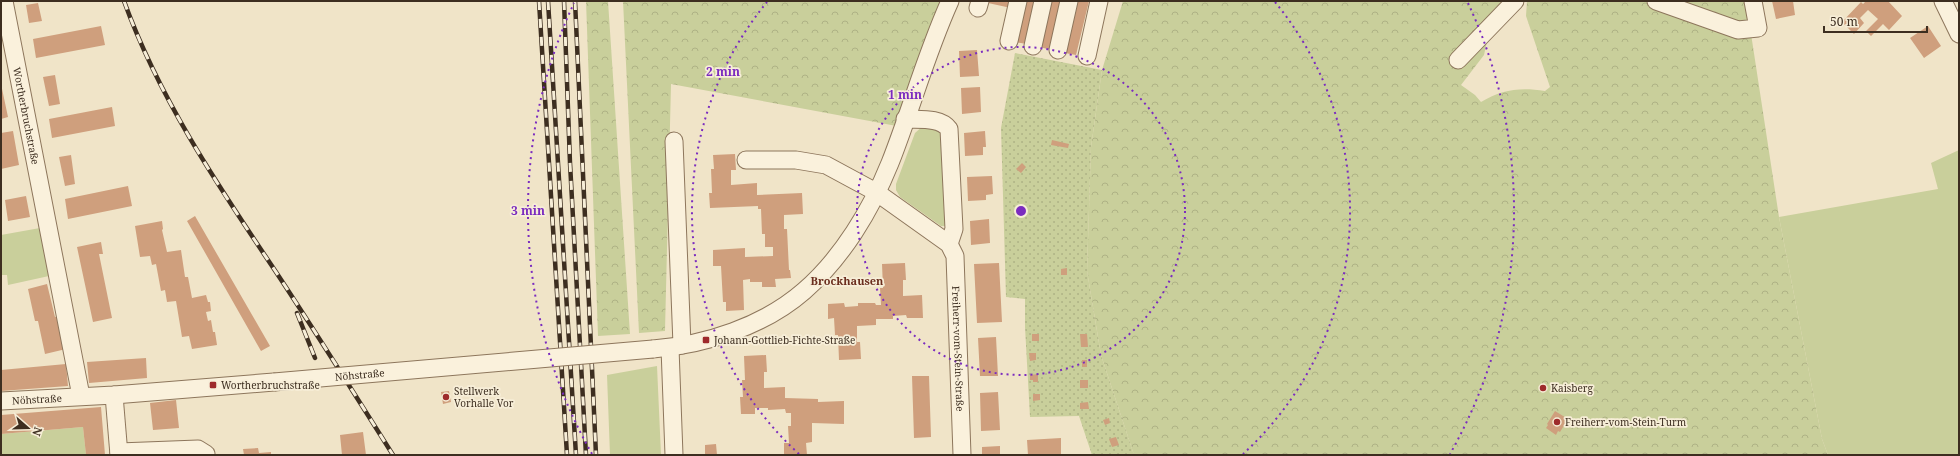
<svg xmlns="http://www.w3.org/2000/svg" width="1960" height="456" font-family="'Noto Serif',serif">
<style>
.green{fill:#c9cf9b}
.forest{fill:url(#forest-crowns)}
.garden{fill:url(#garden-dots)}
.building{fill:#cf9f7d}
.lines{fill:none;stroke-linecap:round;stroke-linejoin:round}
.minor-casing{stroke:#8d765c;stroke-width:19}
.minor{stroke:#faf1dc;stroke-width:17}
.rail-casing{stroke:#3d2e20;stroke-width:4.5}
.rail{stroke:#f7eed8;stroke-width:3;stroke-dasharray:9;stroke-linecap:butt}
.minor-bridge-casing{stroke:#8d765c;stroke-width:19;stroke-linecap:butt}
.minor-bridge{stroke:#faf1dc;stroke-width:17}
.ring{fill:none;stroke:#7b2cbf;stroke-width:2;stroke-dasharray:2 4}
.poi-dot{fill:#9e2a2b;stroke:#f7eed8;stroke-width:1.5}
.labels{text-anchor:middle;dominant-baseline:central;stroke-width:3.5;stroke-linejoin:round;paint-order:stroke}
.street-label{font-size:10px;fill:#3d2e20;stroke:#f7eed8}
.poi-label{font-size:10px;fill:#3d2e20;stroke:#f7eed8;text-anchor:start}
.neighbourhood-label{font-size:11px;font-weight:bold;fill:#6b2e1e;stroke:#f7eed8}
.centre{fill:#7b2cbf;stroke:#f7eed8;stroke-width:2}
.ring-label{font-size:12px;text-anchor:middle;font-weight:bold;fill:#7b2cbf;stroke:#f7eed8;stroke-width:3.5;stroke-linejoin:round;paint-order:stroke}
</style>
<defs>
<pattern id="forest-crowns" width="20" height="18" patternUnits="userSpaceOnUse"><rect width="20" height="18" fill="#c9cf9b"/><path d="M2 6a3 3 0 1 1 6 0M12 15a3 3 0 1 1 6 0" fill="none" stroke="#aeb285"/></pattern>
<pattern id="garden-dots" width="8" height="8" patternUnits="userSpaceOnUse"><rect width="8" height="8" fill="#c9cf9b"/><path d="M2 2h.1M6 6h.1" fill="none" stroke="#aeb285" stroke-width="1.8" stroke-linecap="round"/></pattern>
</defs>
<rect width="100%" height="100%" fill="#f0e4c8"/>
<!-- green -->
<path class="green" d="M924 125 944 132 946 226H941L900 197 896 190V184L915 133Z
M1959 150V455H1828L1822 439 1779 217 1938 189 1931 163Z
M40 228 49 276 8 285 7 275H1V235Z
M657 366 661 455H610L607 375Z
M83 427 86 455H1V434Z"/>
<!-- forest -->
<path class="forest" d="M586 1H608L630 334 598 336Z
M623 1H950L902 127 671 84 665 331 639 333Z
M1123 1H1521L1488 37 1484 55 1461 85 1475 95 1481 102C1502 89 1521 87 1545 91L1550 87 1526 16 1527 1H1746L1779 217 1822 439 1828 455H1134L1101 355 1087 271 1091 147 1102 70Z"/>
<!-- garden -->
<path class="garden" d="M1015 53 1102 70 1091 147 1087 271 1101 355 1134 455H1092L1079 416 1030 417 1025 327V299L1006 297 1001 128Z"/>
<!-- building -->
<path class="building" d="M989 1H1013L1011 8 988 3Z
M1024 1H1036L1027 44 1015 42Z
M1050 1H1062L1051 50 1040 47Z
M1077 1H1089L1076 55 1065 53Z
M1772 1H1793L1795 15 1776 19Z
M1866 1H1888L1902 16 1889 30 1883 24 1871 36 1866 31 1878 19 1868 10 1860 18 1864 23 1854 34 1842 22 1861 2 1863 4Z
M38 3 42 21 29 23 26 5Z
M101 26 105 45 36 58 33 39Z
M1928 26 1941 46 1924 58 1910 38Z
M977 50 979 76 960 77 959 51Z
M55 75 60 104 49 106 43 77Z
M1 84 8 117 1 119Z
M980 87 981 112 962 114 961 88Z
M112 107 115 126 52 138 49 119Z
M13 131 19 165 1 169V133Z
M985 131 986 147H983V155L965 156 964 133Z
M1052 140 1069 144 1068 148 1051 145Z
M735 154 736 170H731V185L757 183V195L802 193 803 214 784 215V229H787L789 270H790L791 278 775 279 776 287H762V282H750V279L743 280 744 310 726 311V302H723L721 266H713V250L745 248V257L773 256V247H765V234H762L761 209H758V206L710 208 709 193H712L711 169H714L713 155Z
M71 155 75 184 65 186 59 157Z
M1022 163 1026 167 1021 173 1016 169Z
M992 176 993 194 986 195V200L968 201 967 177Z
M128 186 132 206 68 219 65 199Z
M26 196 30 217 8 221 5 200Z
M195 216 270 346 261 351 187 221Z
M989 219 990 243 971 245 970 221Z
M162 221 163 229 162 230 167 252 181 250 185 277H188L192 298 206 295 208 302H210L211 311 206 312 208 321 211 320 213 332H215L217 345 192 349 189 336 182 337 176 301 167 302 165 290 161 291 156 264 152 265 150 256 140 257 135 226Z
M101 242 103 254H99L112 318 93 322 77 247Z
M905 263 906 280H903V296L922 295 923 318H907L906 315 893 316V319H876V325L857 326V342H860L861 359 839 360 838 335H835L834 318 828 319V304L844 303 845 307 858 306V303H875L876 305H881L880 288H883L882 264Z
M999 263 1002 322 977 323 974 264Z
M1067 268V275H1061V269Z
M47 284 55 317 58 316 66 349 45 354 38 321H35L28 289Z
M1032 334H1039V341H1032Z
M1080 334H1087L1088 347H1081Z
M996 337 998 376H980L978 338Z
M1029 353H1036V360L1030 361Z
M766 355 767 372H764V388L785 387V398L818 399V402L844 401V424L812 423V442L806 443 807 455H784V443H789L788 426H791V413H786L785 409 768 410V408H755V414H741L740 397H743L742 380H745L744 356Z
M146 358 147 378 89 383 87 362Z
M1082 360H1087V367H1082Z
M66 364 68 386 1 391V370Z
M1038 374V382H1033V380H1030V375Z
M912 376H929L931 437 914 438Z
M1080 380H1088V388H1080Z
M449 391 451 402 443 404 441 392Z
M998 392 1000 430 981 431 980 393Z
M1033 394H1040V400L1033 401Z
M176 400 179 428 153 430 150 403Z
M1088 402 1089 409H1080V403Z
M101 407 105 455H86L83 427 1 434V415Z
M1555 411 1568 419 1560 432 1558 431 1556 435 1546 428 1548 425 1547 424Z
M1109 418 1110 423 1105 425 1103 420Z
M363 432 366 455H342L340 435Z
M1116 437 1119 445 1112 447 1109 439Z
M1061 438V455H1028L1027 440Z
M716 444 717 455H705V445Z
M1000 446V455H982V447Z
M258 448 259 453 271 452V455H244L243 449Z"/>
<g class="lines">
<defs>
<g id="minor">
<path id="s1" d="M4 1 81 396"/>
<path d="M1656 1 1738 30 1758 28 1753 1"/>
<path d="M1943 1 1959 34"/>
<path d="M978 8 980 1"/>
<path d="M1009 41 1018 1"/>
<path d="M1033 46 1043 1"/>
<path d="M1058 50 1069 1"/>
<path d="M1087 56 1099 1"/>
<path d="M1458 60 1515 1"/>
<path d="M905 119C919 120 940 117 949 129L954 229 949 244"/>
<path d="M674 141 682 345"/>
<path id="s2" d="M746 160H796L826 165 876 192 949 244 955 256 962 455"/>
<path d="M670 348 674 455"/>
<path d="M653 349C705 345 764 326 804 291 842 258 871 210 890 163 911 110 926 54 950 1"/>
<path d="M114 395 119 455"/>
<path id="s3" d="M1 401 114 395 274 382"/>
<path d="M119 452 198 449 206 454"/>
</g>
</defs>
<!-- minor casing -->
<use href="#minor" class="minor-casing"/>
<!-- minor -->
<use href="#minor" class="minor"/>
<defs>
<path id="rail" d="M124 1C159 98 217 184 274 269 315 331 354 393 393 455
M539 1 567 455
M548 1 576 455
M564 1 570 163 586 455
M575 1 596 455
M297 313 315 358"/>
</defs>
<!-- rail casing -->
<use href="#rail" class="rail-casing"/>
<!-- rail -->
<use href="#rail" class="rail"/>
<defs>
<g id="minor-bridge">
<path id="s4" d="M274 382 653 349"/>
</g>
</defs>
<!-- minor-bridge casing -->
<use href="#minor-bridge" class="minor-bridge-casing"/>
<!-- minor-bridge -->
<use href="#minor-bridge" class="minor-bridge"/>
</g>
<!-- distance rings -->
<g class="ring">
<circle cx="1021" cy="211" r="164"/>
<path d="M799 454A329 329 0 0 1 767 2M1275 2A329 329 0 0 1 1243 454"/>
<path d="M592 454A493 493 0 0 1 574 3M1468 3A493 493 0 0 1 1450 454"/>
</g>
<!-- markers -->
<g class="poi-dot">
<rect x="702" y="336" width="8" height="8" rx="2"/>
<rect x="209" y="381" width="8" height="8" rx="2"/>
<circle cx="1543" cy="388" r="4"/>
<circle cx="446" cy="397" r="4"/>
<circle cx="1557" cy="422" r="4"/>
</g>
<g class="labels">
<!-- street labels -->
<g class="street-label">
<text stroke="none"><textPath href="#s1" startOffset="117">Wortherbruchstraße</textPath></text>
<text stroke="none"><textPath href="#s2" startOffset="333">Freiherr-vom-Stein-Straße</textPath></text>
<text stroke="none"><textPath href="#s4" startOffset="86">Nöhstraße</textPath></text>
<text stroke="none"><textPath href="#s3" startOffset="36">Nöhstraße</textPath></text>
</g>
<!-- poi labels -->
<g class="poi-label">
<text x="714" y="340">Johann-Gottlieb-Fichte-Straße</text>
<text x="221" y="385">Wortherbruchstraße</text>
<text x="1551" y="388">Kaisberg</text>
<text x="454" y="391">Stellwerk<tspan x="454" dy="12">Vorhalle Vor</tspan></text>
<text x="1565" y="422">Freiherr-vom-Stein-Turm</text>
</g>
<!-- neighbourhood labels -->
<g class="neighbourhood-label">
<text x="847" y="280">Brockhausen</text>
</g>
</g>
<circle cx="1021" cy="211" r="6" class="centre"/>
<g class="ring-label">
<text x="723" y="76">2 min</text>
<text x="905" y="99">1 min</text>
<text x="528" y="215">3 min</text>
</g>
<!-- border -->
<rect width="1960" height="456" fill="none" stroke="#3d2e20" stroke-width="4"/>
<!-- north arrow -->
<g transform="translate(28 428) rotate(110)" stroke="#f7eed8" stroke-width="3" paint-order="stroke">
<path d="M0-3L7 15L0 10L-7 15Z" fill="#3d2e20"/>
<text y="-6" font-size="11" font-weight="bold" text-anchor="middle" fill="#3d2e20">N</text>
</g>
<!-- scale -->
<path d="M1824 26v6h103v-6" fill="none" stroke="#3d2e20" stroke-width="2"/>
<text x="1830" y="26" font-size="12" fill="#3d2e20" stroke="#f7eed8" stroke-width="3" paint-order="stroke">50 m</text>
</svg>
